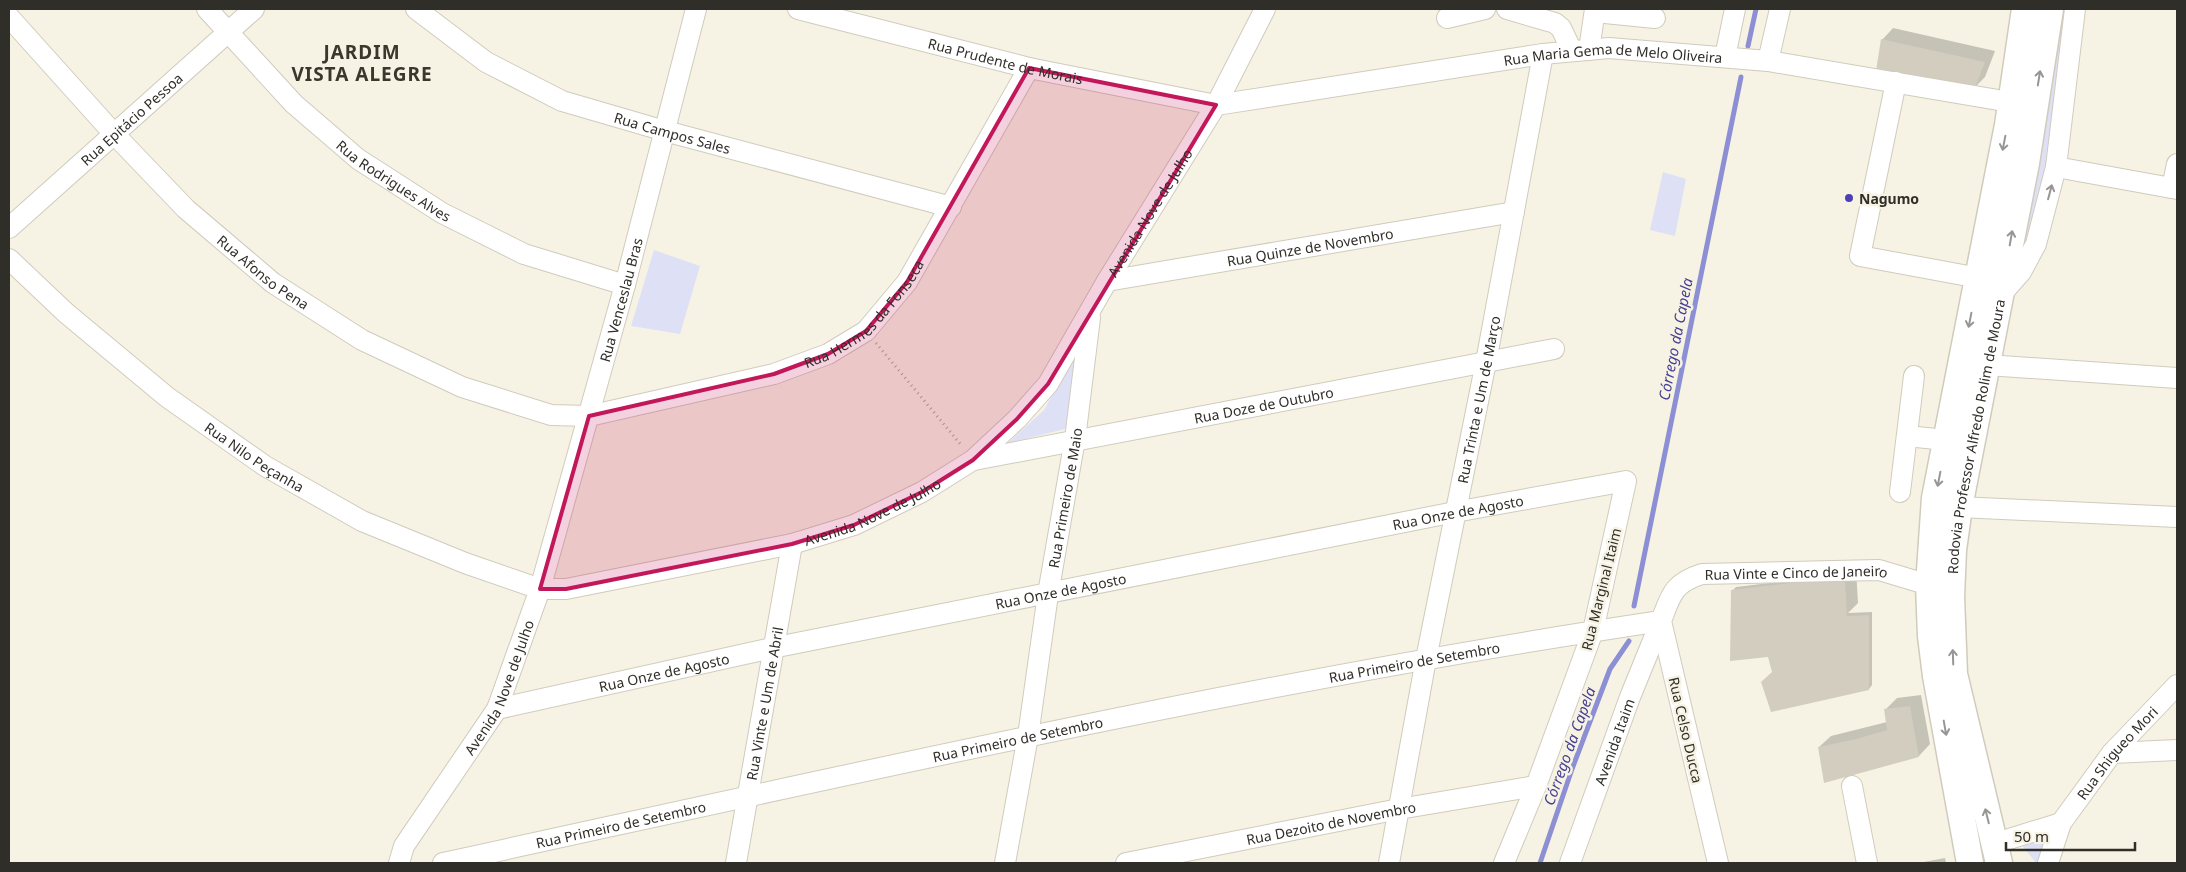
<svg xmlns="http://www.w3.org/2000/svg" width="2186" height="872" font-family="'Noto Sans',sans-serif">
<style>
.green{fill:#dee0f6}
.shadow{fill:#0003}
.lines{fill:none;stroke-linecap:round;stroke-linejoin:round}
.stream{stroke:#8d8fd5;stroke-width:5}
.building{fill:#d2cdbf}
.minor-casing{stroke:#d0cbbc;stroke-width:22}
.major-casing{stroke:#d0cbbc;stroke-width:29}
.path{stroke:#aba89d;stroke-width:3;stroke-dasharray:1 4;stroke-linecap:butt}
.minor{stroke:#fff;stroke-width:20}
.major{stroke:#fff;stroke-width:26}
.oneway{stroke:#989694}
.marked{fill:#c2185b;fill-opacity:0.2;stroke:#c2185b;stroke-width:4;stroke-linejoin:round}
.poi-dot{fill:#4e3fb6;stroke:#f7f3e4;stroke-width:2}
.labels{text-anchor:middle;dominant-baseline:central;stroke-width:5;stroke-linejoin:round;paint-order:stroke}
.street-label{font-size:14px;fill:#302e29;stroke:#f7f3e4}
.poi-label{font-size:14px;font-weight:bold;fill:#302e29;stroke:#f7f3e4;text-anchor:start}
.water-label{font-size:15px;font-style:italic;fill:#453f93;stroke:#f7f3e4}
.district-label{font-size:19px;font-weight:bold;letter-spacing:1px;fill:#3b372c;stroke:#f7f3e4}
</style>
<rect width="100%" height="100%" fill="#f7f3e4"/>
<!-- green -->
<path class="green" d="M2056 9H2069L2050 167 2016 267Z
M1663 172 1686 179 1675 236 1650 230Z
M654 250 700 266 680 334 631 326Z
M1079 346 1072 399 1065 429 1008 443 1044 410Z
M2049 835 2041 863H2036L2021 844Z"/>
<!-- shadow -->
<path class="shadow" d="M1893 28 1995 51 1985 77 1973 89 1882 40Z
M1856 569 1858 603 1848 613 1872 612V685L1869 689 1774 672 1769 655 1732 591 1736 587 1802 579Z
M1921 695 1930 744 1919 756 1825 781 1819 747 1831 736 1887 722 1886 709 1897 698Z
M1945 858 1946 863H1918Z"/>
<g class="lines">
<!-- stream -->
<path class="stream" d="M1748 46 1756 9
M1634 606 1741 77
M1540 863 1572 769 1610 669 1629 641"/>
</g>
<!-- building -->
<path class="building" d="M1881 39 1985 62 1974 90 1876 71Z
M1845 580 1847 616 1869 615V690L1771 712 1761 682 1772 672 1768 657 1730 661 1731 590 1798 582Z
M1910 706 1919 757 1824 783 1818 747 1856 739 1887 730 1884 709Z"/>
<g class="lines">
<defs>
<g id="minor">
<path id="s1" d="M207 9 294 104 358 159 442 213 524 254 625 285"/>
<path id="s2" d="M416 9 486 62 562 101 665 131 951 207"/>
<path id="s3" d="M798 9 1029 68 1216 105 1543 54 1609 48 1768 61 2010 102"/>
<path d="M1507 9 1555 23 1561 28 1572 51"/>
<path d="M1595 12 1655 18"/>
<path id="s4" d="M9 17 115 135 186 209 273 283 362 340 462 387 551 415 589 416 774 374 828 354 866 331 907 282 1029 68"/>
<path d="M1447 18 1485 9"/>
<path d="M1589 50 1595 9"/>
<path d="M1725 57 1735 9"/>
<path d="M1768 61 1780 9"/>
<path d="M1896 82 1860 256 1979 278"/>
<path d="M2056 167 2177 189"/>
<path d="M2172 188 2177 164"/>
<path id="s5" d="M9 228 254 9"/>
<path id="s6" d="M9 259 66 313 167 397 265 466 362 521 465 563 540 589H566L792 544 854 525 922 492 973 460 1017 419 1048 384 1107 281 1216 105 1265 9"/>
<path id="s7" d="M1107 281 1514 212"/>
<path d="M1999 297 2021 272 2036 244 2056 167 2075 9"/>
<path d="M1987 365 2177 378"/>
<path d="M1907 436 1946 440"/>
<path id="s8" d="M974 460 1554 349"/>
<path d="M1900 492 1914 376"/>
<path d="M1959 507 2177 517"/>
<path id="s9" d="M497 709 772 648 1455 512 1626 481 1593 631 1536 786 1504 863"/>
<path d="M2112 753 2177 750"/>
<path d="M1852 786 1867 863"/>
<path d="M1993 844 2061 823"/>
<path id="s10" d="M399 863 404 846 497 709 540 589 625 285 696 9"/>
<path id="s11" d="M443 863C848 775 1252 682 1661 621"/>
<path id="s12" d="M736 863 792 544"/>
<path id="s13" d="M1005 863 1028 736 1048 594 1075 439 1090 318"/>
<path id="s14" d="M1126 863 1399 809 1536 786"/>
<path id="s15" d="M1389 863 1426 659 1486 362 1543 54"/>
<path id="s16" d="M1570 863 1630 697 1661 621"/>
<path id="s17" d="M1718 863 1661 621C1671 595 1673 583 1702 574L1879 570 1929 585"/>
<path id="s18" d="M2048 863 2061 823 2112 753 2177 685"/>
</g>
<g id="major">
<path d="M1970 863 1936 676 1931 636 1929 585 1935 498 2008 125 2025 9"/>
<path id="s19" d="M1999 863 1954 674 1951 597 1953 550 1959 507 2026 163 2050 9"/>
</g>
</defs>
<!-- minor casing -->
<use href="#minor" class="minor-casing"/>
<!-- major casing -->
<use href="#major" class="major-casing"/>
<!-- path -->
<path class="path" d="M876 343 962 446"/>
<!-- minor -->
<use href="#minor" class="minor"/>
<!-- major -->
<use href="#major" class="major"/>
</g>
<!-- one-way arrows -->
<defs><path id="oneway-shaft" d="M-6 0H5M1.5-3L5.5 0L1.5 3" fill="none" stroke-width="1.6" stroke-linecap="round" stroke-linejoin="round" transform="scale(1.25)"/></defs>
<g class="oneway">
<use href="#oneway-shaft" transform="translate(2039 78) rotate(-81)"/>
<use href="#oneway-shaft" transform="translate(2004 143) rotate(101)"/>
<use href="#oneway-shaft" transform="translate(2050 192) rotate(-75)"/>
<use href="#oneway-shaft" transform="translate(2011 238) rotate(-80)"/>
<use href="#oneway-shaft" transform="translate(1970 320) rotate(101)"/>
<use href="#oneway-shaft" transform="translate(1939 479) rotate(101)"/>
<use href="#oneway-shaft" transform="translate(1953 657) rotate(-92)"/>
<use href="#oneway-shaft" transform="translate(1945 728) rotate(80)"/>
<use href="#oneway-shaft" transform="translate(1987 816) rotate(-104)"/>
</g>
<!-- marked area -->
<path class="marked" d="M1029 68 1216 105 1048 384 1017 419 973 460 922 492 854 525 792 544 566 589H540L589 416 774 374 828 354 866 331 907 282Z"/>
<!-- markers -->
<circle class="poi-dot" cx="1849" cy="198" r="5"/>
<g class="labels">
<!-- street labels -->
<g class="street-label">
<text stroke="none"><textPath href="#s3" startOffset="830">Rua Maria Gema de Melo Oliveira</textPath></text>
<text stroke="none"><textPath href="#s3" startOffset="214">Rua Prudente de Morais</textPath></text>
<text stroke="none"><textPath href="#s5" startOffset="164">Rua Epitácio Pessoa</textPath></text>
<text stroke="none"><textPath href="#s2" startOffset="288">Rua Campos Sales</textPath></text>
<text stroke="none"><textPath href="#s1" startOffset="255">Rua Rodrigues Alves</textPath></text>
<text stroke="none"><textPath href="#s6" startOffset="1395">Avenida Nove de Julho</textPath></text>
<text stroke="none"><textPath href="#s7" startOffset="206">Rua Quinze de Novembro</textPath></text>
<text stroke="none"><textPath href="#s4" startOffset="361">Rua Afonso Pena</textPath></text>
<text stroke="none"><textPath href="#s10" startOffset="611">Rua Venceslau Bras</textPath></text>
<text stroke="none"><textPath href="#s4" startOffset="1024">Rua Hermes da Fonseca</textPath></text>
<text stroke="none"><textPath href="#s15" startOffset="472">Rua Trinta e Um de Março</textPath></text>
<text stroke="none"><textPath href="#s8" startOffset="295">Rua Doze de Outubro</textPath></text>
<text stroke="none"><textPath href="#s19" startOffset="434">Rodovia Professor Alfredo Rolim de Moura</textPath></text>
<text stroke="none"><textPath href="#s6" startOffset="316">Rua Nilo Peçanha</textPath></text>
<text stroke="none"><textPath href="#s13" startOffset="370">Rua Primeiro de Maio</textPath></text>
<text stroke="none"><textPath href="#s6" startOffset="975">Avenida Nove de Julho</textPath></text>
<text stroke="none"><textPath href="#s9" startOffset="981">Rua Onze de Agosto</textPath></text>
<text stroke="none"><textPath href="#s17" startOffset="409">Rua Vinte e Cinco de Janeiro</textPath></text>
<text transform="translate(1601 589) rotate(-76)">Rua Marginal Itaim</text>
<text stroke="none"><textPath href="#s9" startOffset="576">Rua Onze de Agosto</textPath></text>
<text stroke="none"><textPath href="#s11" startOffset="992">Rua Primeiro de Setembro</textPath></text>
<text stroke="none"><textPath href="#s9" startOffset="171">Rua Onze de Agosto</textPath></text>
<text stroke="none"><textPath href="#s10" startOffset="204">Avenida Nove de Julho</textPath></text>
<text stroke="none"><textPath href="#s12" startOffset="162">Rua Vinte e Um de Abril</textPath></text>
<text transform="translate(1686 730) rotate(77)">Rua Celso Ducca</text>
<text stroke="none"><textPath href="#s11" startOffset="588">Rua Primeiro de Setembro</textPath></text>
<text stroke="none"><textPath href="#s16" startOffset="129">Avenida Itaim</textPath></text>
<text stroke="none"><textPath href="#s18" startOffset="132">Rua Shigueo Mori</textPath></text>
<text stroke="none"><textPath href="#s14" startOffset="209">Rua Dezoito de Novembro</textPath></text>
<text stroke="none"><textPath href="#s11" startOffset="182">Rua Primeiro de Setembro</textPath></text>
</g>
<!-- poi labels -->
<g class="poi-label">
<text x="1859" y="198">Nagumo</text>
</g>
<!-- water labels -->
<g class="water-label">
<text transform="translate(1675 339) rotate(-79)">Córrego da Capela</text>
<text transform="translate(1569 746) rotate(-70)">Córrego da Capela</text>
</g>
<!-- district labels -->
<g class="district-label">
<text x="362" y="52">JARDIM<tspan x="362" dy="22">VISTA ALEGRE</tspan></text>
</g>
</g>
<!-- border -->
<rect width="2186" height="872" fill="none" stroke="#302e29" stroke-width="20"/>
<!-- scale -->
<path d="M2006 842v8h129v-8" fill="none" stroke="#302e29" stroke-width="2.5"/>
<text x="2014" y="842" font-size="15" fill="#302e29" stroke="#f7f3e4" stroke-width="4" paint-order="stroke">50 m</text>
</svg>
